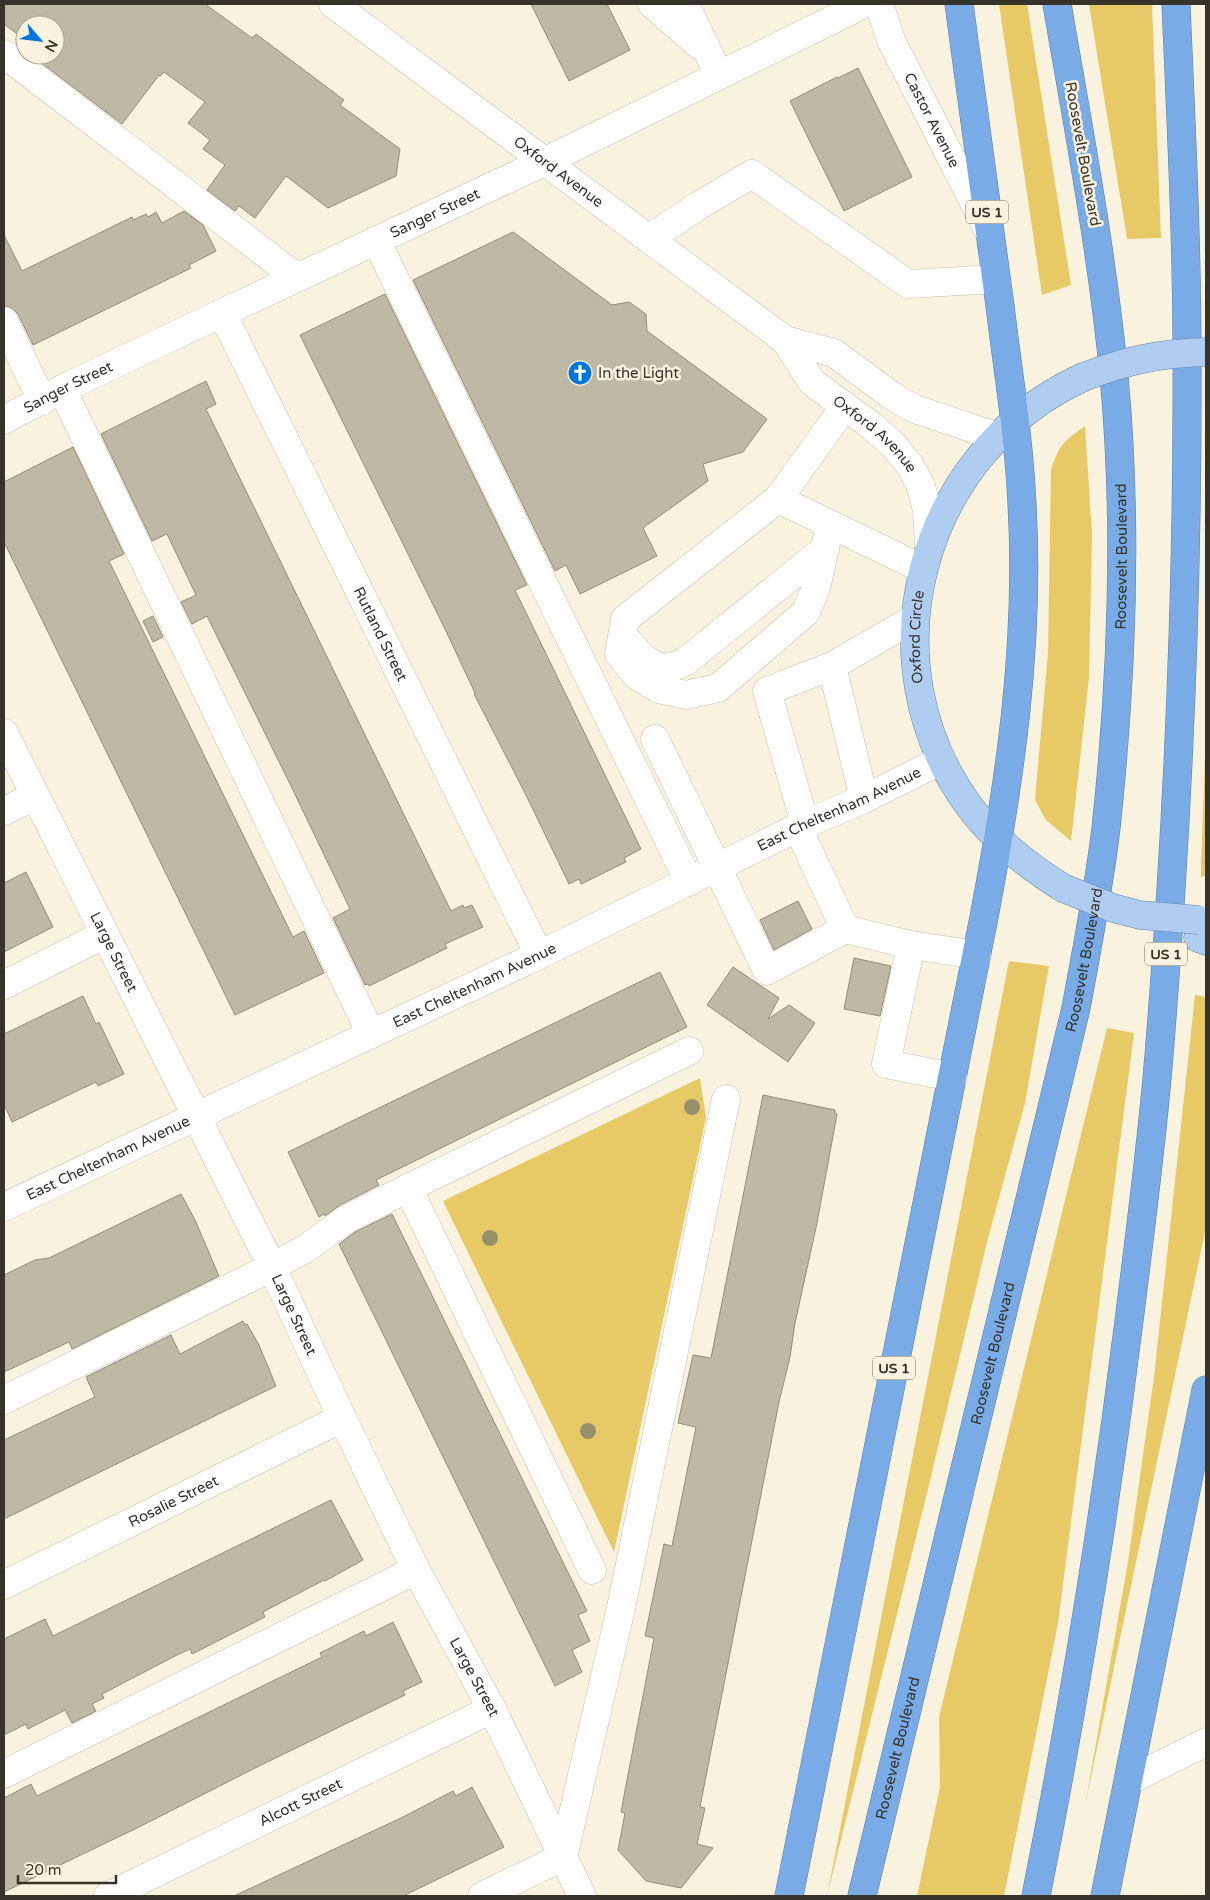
<svg xmlns="http://www.w3.org/2000/svg" width="1210" height="1900" font-family="'Varela Round',sans-serif">
<style>
.green{fill:#e7ca66}
.building{fill:#beb9a5;stroke:#938d7b}
.lines{fill:none;stroke-linecap:round;stroke-linejoin:round}
.minor-casing{stroke:#c6c0ad;stroke-width:29}
.major-casing{stroke:#6281a5;stroke-width:29}
.highway-casing{stroke:#6281a5;stroke-width:29}
.minor{stroke:#fff;stroke-width:28}
.major{stroke:#afcdf0;stroke-width:28}
.highway{stroke:#79abe6;stroke-width:28}
.major-bridge-casing{stroke:#6281a5;stroke-width:29;stroke-linecap:butt}
.major-bridge{stroke:#afcdf0;stroke-width:28}
.tree{fill:#988f6d}
.labels{text-anchor:middle;dominant-baseline:central;stroke-width:5;stroke-linejoin:round;paint-order:stroke}
.shield{fill:#f8f2de;stroke:#706c61;stroke-width:1}
.shield-label{font-size:14px;font-weight:bold;fill:#36332b}
.street-label{font-size:15px;fill:#36332b;stroke:#f8f2de}
.poi-label{font-size:15px;fill:#36332b;stroke:#f8f2de;text-anchor:start}
</style>
<rect width="100%" height="100%" fill="#f8f2de"/>
<!-- green -->
<path class="green" d="M999 4H1027L1071 285 1042 295Z
M1089 4H1152L1161 238 1127 239Z
M1085 426 1092 534 1089 677 1071 841 1046 820 1035 800 1048 652 1051 470C1059 445 1064 441 1085 426Z
M1206 731V876L1201 877V868Z
M1009 961 1049 966 1025 1103 988 1238 925 1501 827 1896Z
M1195 995 1206 997V1227L1085 1806 1128 1562 1154 1377Z
M1107 1028 1134 1033 1058 1623 1004 1896H917L940 1787 939 1717Z
M700 1078 706 1117 614 1552 443 1201Z"/>
<!-- building -->
<path class="building" d="M4 4H205L252 38 256 34 344 100 340 105 400 149 396 176 328 208 286 176 255 218 239 206 235 211 207 190 225 165 203 149 210 140 188 123 205 102 164 72 160 76 159 75 122 124 40 62V55H55V25H25V40L4 24Z
M531 4H607L630 50 569 81Z
M858 68 912 177 844 211 790 101 837 77 838 78Z
M184 211 203 225 216 251 189 265 191 268 33 345 18 314 12 308 4 306V235L22 271 132 217 133 220 146 214 148 217 156 212 162 223Z
M513 232 612 305 629 302 646 314 647 331 767 419 743 452 703 464 708 481 643 528 657 556 580 594 566 565 555 571 413 280Z
M385 294 527 585 515 590 641 849 624 858 626 862 581 884 579 879 569 884 525 793 474 694 475 693 444 627 300 335Z
M206 381 216 404 206 409 451 911 463 905 464 908 472 905 483 927 445 944 447 948 369 986 368 984 365 985 333 918 350 909 292 788 207 616 192 624 181 602 196 595 167 534 152 541 101 434Z
M73 447 124 554 109 561 293 937 304 931 324 973 235 1015 4 542V482Z
M153 616 163 637 153 642 143 621Z
M26 872 53 927 4 952V883Z
M798 901 812 929 774 950 760 920Z
M854 958 891 966 880 1016 844 1009Z
M733 967 779 998 768 1019 789 1005 815 1023 788 1062 707 1005Z
M660 972 687 1027 376 1180 379 1185 340 1205 325 1216 324 1214 319 1217 288 1152Z
M83 996 96 1024 99 1022 124 1074 98 1086 96 1082 12 1122 4 1104V1034Z
M763 1095 835 1110V1113L837 1114 817 1223 795 1323 790 1357 779 1402 700 1807 705 1808 697 1844 713 1848 681 1888 646 1881 618 1850 625 1813 621 1812 654 1638 645 1636 664 1544 672 1546 696 1427 678 1423 693 1355 711 1358Z
M181 1194 195 1220 219 1276 72 1349 69 1342 4 1372V1275L35 1260 49 1258Z
M392 1214 587 1611 578 1615 590 1641 572 1650 582 1672 555 1686 339 1244 355 1232Z
M243 1321 245 1325 247 1324 259 1345 276 1386 4 1519V1440L95 1397 86 1377 171 1335 180 1354Z
M331 1500 363 1560 325 1581 324 1580 263 1612 265 1617 192 1654 190 1649 177 1655 102 1694 104 1698 92 1704 96 1711 72 1723 65 1710 28 1729 26 1724 4 1735V1639L45 1619 53 1636Z
M393 1622 422 1682 403 1691 405 1695 257 1767 139 1827 4 1892V1798L31 1784 37 1796 322 1657 320 1653 364 1631 366 1636Z
M472 1787 504 1847 403 1896H234L403 1817 453 1791 456 1796Z"/>
<g class="lines">
<defs>
<g id="minor">
<path id="s1" d="M333 4 785 340 812 382 873 427 893 445 909 464 921 486 927 510 929 545"/>
<path d="M652 4 699 45"/>
<path d="M685 4 719 75"/>
<path id="s2" d="M879 4 891 40 988 230"/>
<path d="M4 54 296 277"/>
<path d="M650 238 698 206 752 174 908 284 996 279"/>
<path d="M376 240 689 882"/>
<path id="s3" d="M222 313 539 955"/>
<path d="M4 321 42 401"/>
<path d="M785 340 834 353 892 396 915 409 998 437"/>
<path d="M62 389 371 1034"/>
<path id="s4" d="M4 420 62 389 222 313 546 161 864 4"/>
<path d="M778 499 845 406"/>
<path d="M830 525 816 588 806 612 718 688 686 695 659 689 636 675 619 654 625 619 778 499 923 569"/>
<path d="M629 642C638 654 654 671 671 667 676 666 681 663 686 661L825 549"/>
<path id="s5" d="M4 733 272 1267 342 1418 416 1570 492 1709 582 1896"/>
<path d="M655 739 767 971 845 929"/>
<path d="M864 799 832 666 915 618"/>
<path d="M4 811 35 796"/>
<path d="M805 824 767 691 832 666"/>
<path d="M798 828 845 929 911 945"/>
<path d="M4 985 105 934"/>
<path d="M953 1077 886 1064 911 945 977 955"/>
<path d="M408 1188 592 1570"/>
<path id="s6" d="M4 1207 539 955 805 824 864 799 942 760"/>
<path d="M4 1400 272 1267 305 1249 347 1219 408 1188 689 1051"/>
<path id="s7" d="M4 1585 342 1418"/>
<path d="M4 1774 416 1570"/>
<path d="M1128 1781 1206 1742"/>
<path id="s8" d="M108 1896 492 1709"/>
<path d="M482 1896 563 1857 621 1608 726 1099"/>
</g>
<g id="major">
<path id="s9" d="M1063 888C1028 866 994 840 969 806 863 661 919 454 1081 378"/>
<path d="M1198 938 1206 941"/>
</g>
<g id="highway">
<path d="M789 1896 984 917C1010 780 1030 645 1022 504 1019 438 1008 372 1000 306 986 206 973 105 959 4"/>
<path id="s10" d="M862 1896 1076 1008C1087 948 1099 888 1106 828 1122 678 1128 525 1114 376 1102 251 1078 127 1057 4"/>
<path d="M1036 1896C1074 1705 1105 1514 1129 1321 1140 1232 1152 1143 1159 1055 1178 823 1188 590 1187 357 1187 239 1181 122 1176 4"/>
<path d="M1105 1896 1206 1390"/>
</g>
</defs>
<!-- minor casing -->
<use href="#minor" class="minor-casing"/>
<!-- major casing -->
<use href="#major" class="major-casing"/>
<!-- highway casing -->
<use href="#highway" class="highway-casing"/>
<!-- minor -->
<use href="#minor" class="minor"/>
<!-- major -->
<use href="#major" class="major"/>
<!-- highway -->
<use href="#highway" class="highway"/>
<defs>
<path id="major-bridge" d="M1081 378C1124 361 1160 353 1206 352
M1063 888 1113 908 1140 915 1199 920"/>
</defs>
<!-- major-bridge casing -->
<use href="#major-bridge" class="major-bridge-casing"/>
<!-- major-bridge -->
<use href="#major-bridge" class="major-bridge"/>
</g>
<!-- trees -->
<g class="tree">
<circle cx="692" cy="1107" r="8"/>
<circle cx="490" cy="1238" r="8"/>
<circle cx="588" cy="1431" r="8"/>
</g>
<!-- icons -->
<defs>
<symbol id="church-disc" viewBox="-11 -11 22 22"><circle r="9.5" fill="#0076dd" stroke="#f8f2de"/><path d="M-1.2-6h2.4v3.5h3.3v2.4h-3.3V6h-2.4V-.1h-3.3v-2.4h3.3Z" fill="#fff"/></symbol>
</defs>
<g fill-rule="evenodd">
<use href="#church-disc" x="566" y="359" width="28" height="28"/>
</g>
<g class="labels">
<!-- shield labels -->
<g class="shield">
<rect x="966" y="200.5" width="42" height="23" rx="4"/>
<rect x="1145" y="942.5" width="42" height="23" rx="4"/>
<rect x="873" y="1356.5" width="42" height="23" rx="4"/>
</g>
<g class="shield-label">
<text x="987" y="212">US 1</text>
<text x="1166" y="954">US 1</text>
<text x="894" y="1368">US 1</text>
</g>
<!-- street labels -->
<g class="street-label">
<text stroke="none"><textPath href="#s2" startOffset="128">Castor Avenue</textPath></text>
<text transform="translate(1083 154) rotate(80)">Roosevelt Boulevard</text>
<text stroke="none"><textPath href="#s1" startOffset="281">Oxford Avenue</textPath></text>
<text stroke="none"><textPath href="#s4" startOffset="478">Sanger Street</textPath></text>
<text stroke="none"><textPath href="#s4" startOffset="72">Sanger Street</textPath></text>
<text stroke="none"><textPath href="#s1" startOffset="695">Oxford Avenue</textPath></text>
<text stroke="none"><textPath href="#s10" startOffset="1368">Roosevelt Boulevard</textPath></text>
<text stroke="none"><textPath href="#s3" startOffset="358">Rutland Street</textPath></text>
<text stroke="none"><textPath href="#s9" startOffset="306">Oxford Circle</textPath></text>
<text stroke="none"><textPath href="#s6" startOffset="925">East Cheltenham Avenue</textPath></text>
<text stroke="none"><textPath href="#s5" startOffset="245">Large Street</textPath></text>
<text stroke="none"><textPath href="#s10" startOffset="962">Roosevelt Boulevard</textPath></text>
<text stroke="none"><textPath href="#s6" startOffset="520">East Cheltenham Avenue</textPath></text>
<text stroke="none"><textPath href="#s6" startOffset="115">East Cheltenham Avenue</textPath></text>
<text stroke="none"><textPath href="#s5" startOffset="650">Large Street</textPath></text>
<text stroke="none"><textPath href="#s10" startOffset="558">Roosevelt Boulevard</textPath></text>
<text stroke="none"><textPath href="#s7" startOffset="189">Rosalie Street</textPath></text>
<text stroke="none"><textPath href="#s5" startOffset="1055">Large Street</textPath></text>
<text stroke="none"><textPath href="#s10" startOffset="152">Roosevelt Boulevard</textPath></text>
<text stroke="none"><textPath href="#s8" startOffset="214">Alcott Street</textPath></text>
</g>
<!-- poi labels -->
<g class="poi-label">
<text x="598" y="373">In the Light</text>
</g>
</g>
<!-- border -->
<rect width="1210" height="1900" fill="none" stroke="#36332b" stroke-width="10"/>
<!-- north arrow -->
<g transform="translate(40 40) rotate(118)"><circle r="24" fill="#f8f2de" stroke="#aaa696"/>
<path d="M0-4L9 19L0 12L-9 19Z" fill="#0076dd"/>
<text y="-8" font-size="14" font-weight="bold" text-anchor="middle" fill="#36332b">N</text>
</g>
<!-- scale -->
<path d="M18 1875v8h98v-8" fill="none" stroke="#36332b" stroke-width="2.5"/>
<text x="25" y="1875" font-size="15" fill="#36332b" stroke="#f8f2de" stroke-width="4" paint-order="stroke">20 m</text>
</svg>
